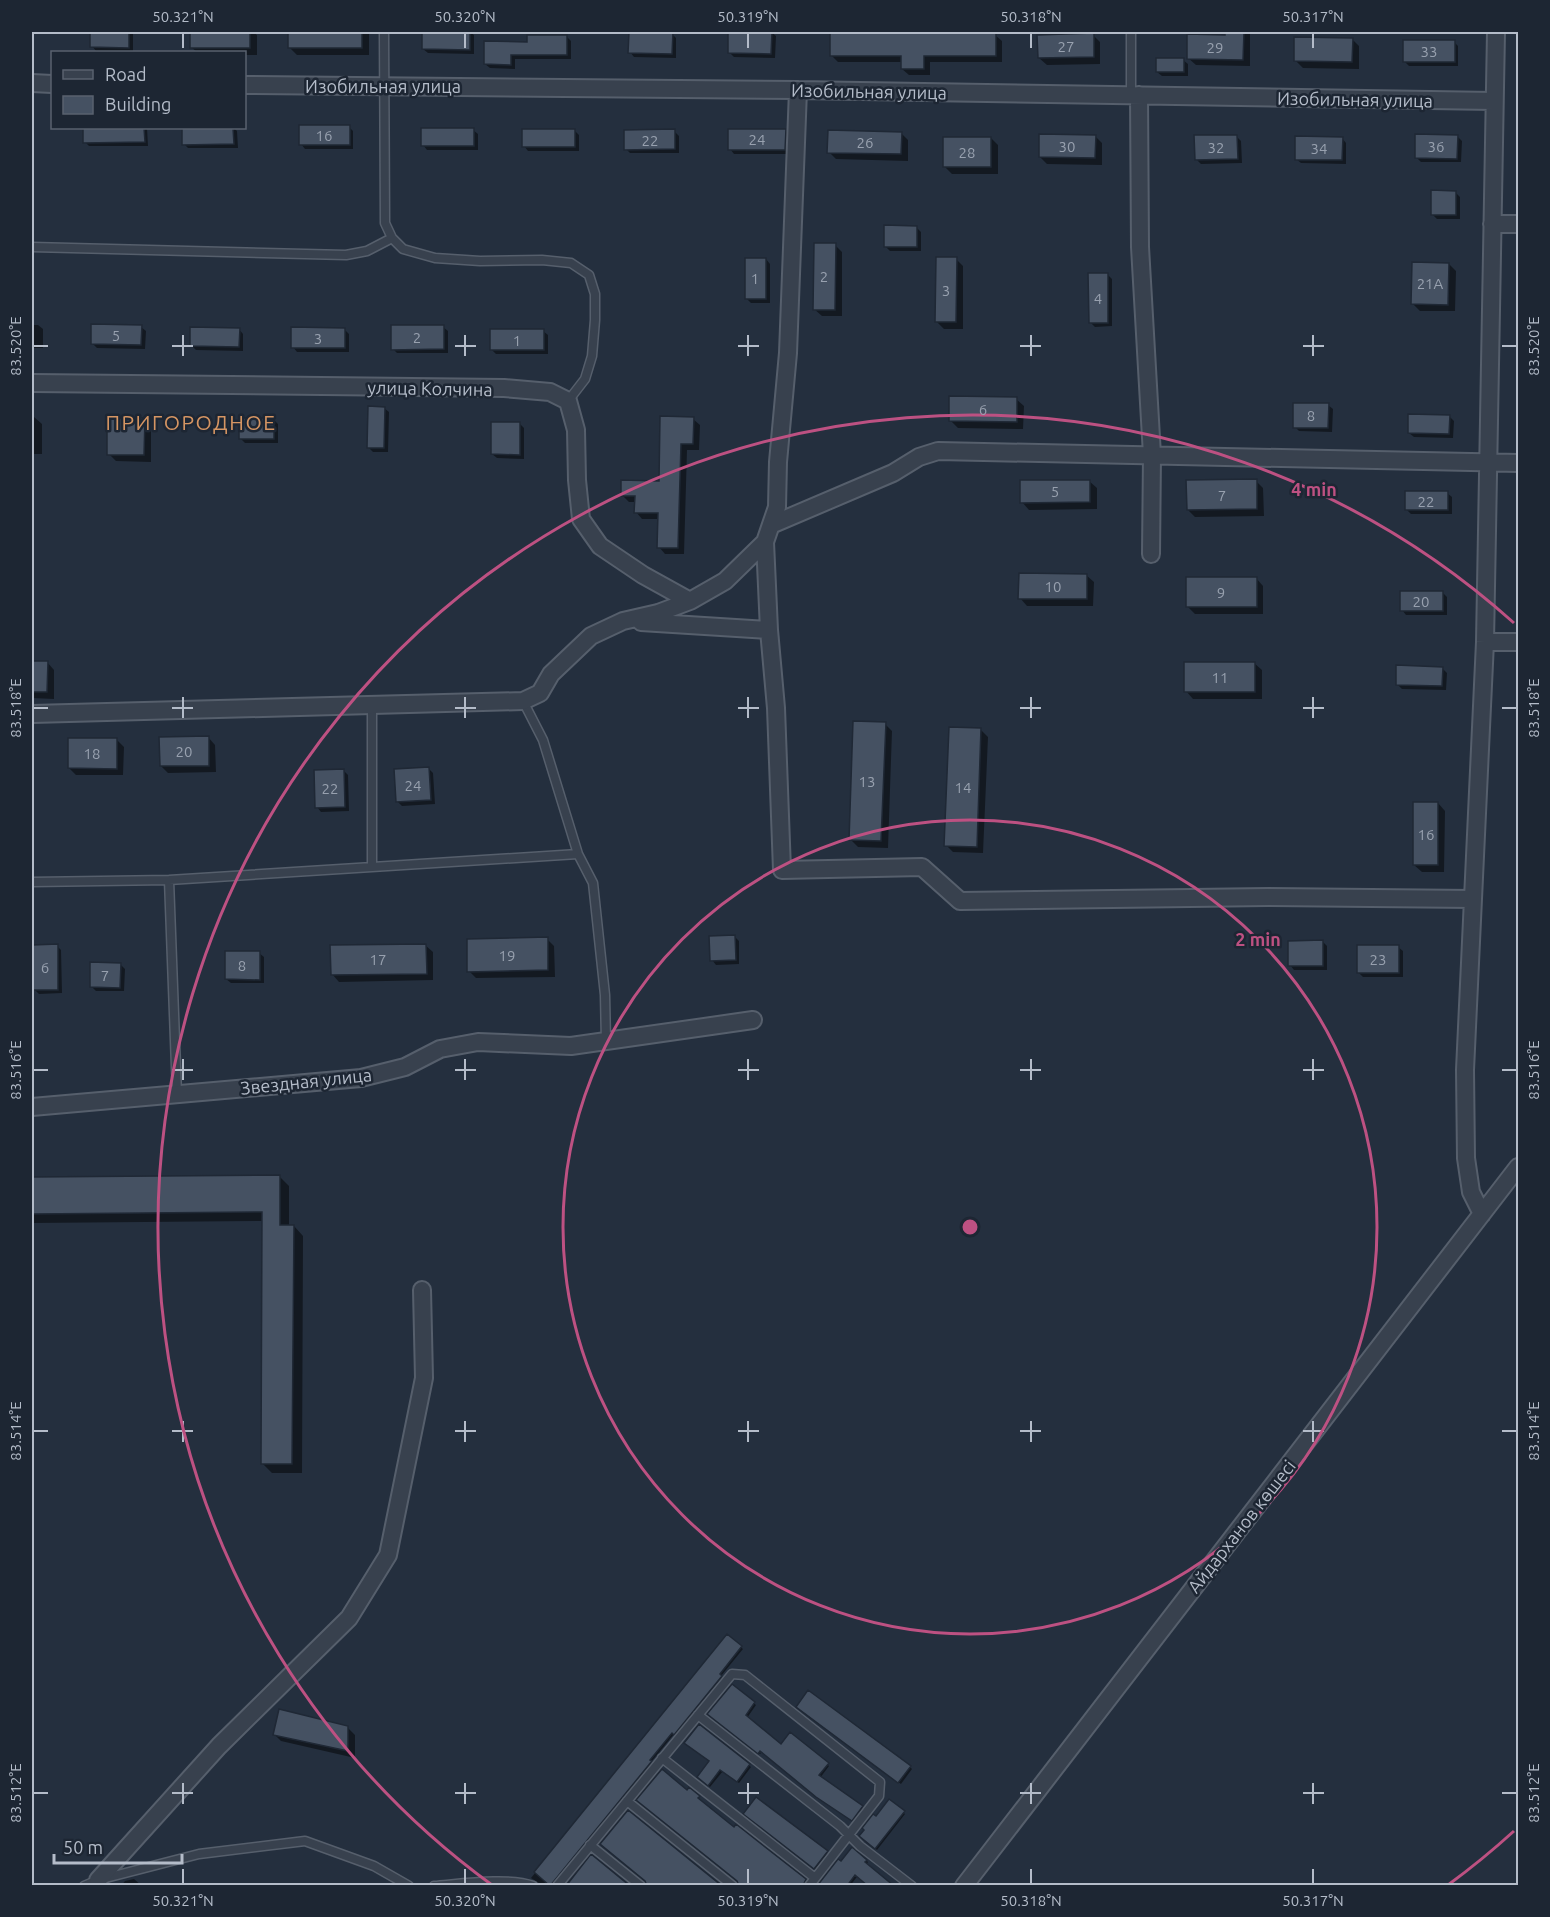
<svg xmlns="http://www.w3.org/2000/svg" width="1550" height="1917" font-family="Ubuntu,sans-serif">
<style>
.shadow{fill:#0007}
.building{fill:#455162;stroke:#1f2835;stroke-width:1.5}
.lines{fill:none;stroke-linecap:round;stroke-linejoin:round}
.lane-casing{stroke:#565f6c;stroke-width:11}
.street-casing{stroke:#565f6c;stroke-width:20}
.lane{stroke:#38414e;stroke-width:8}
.street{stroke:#38414e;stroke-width:16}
.ticks{fill:none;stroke:#b4bcc9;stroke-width:2}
.ring{fill:none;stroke:#bd5182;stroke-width:3}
.labels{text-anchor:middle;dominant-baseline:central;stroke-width:5;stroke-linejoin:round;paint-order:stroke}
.number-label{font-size:15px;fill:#98a1af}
.street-label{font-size:18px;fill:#b4bcc9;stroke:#1d2633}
.quarter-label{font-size:21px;letter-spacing:1.5px;fill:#d59563;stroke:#1d2633}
.centre{fill:#bd5182;stroke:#1d2633;stroke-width:3}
.ring-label{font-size:18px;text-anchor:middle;font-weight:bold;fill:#bd5182;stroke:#1d2633;stroke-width:5;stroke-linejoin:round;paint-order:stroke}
.neatline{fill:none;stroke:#b4bcc9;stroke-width:2}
.ticks-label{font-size:15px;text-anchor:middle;fill:#b4bcc9}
</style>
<rect width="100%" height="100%" fill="#242f3e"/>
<!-- shadow -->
<path class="shadow" d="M92 32H133V52L96 51 92 46Z
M192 32H253L257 35V55H244V52H197L191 47Z
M290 32H369V55H297L290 48Z
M423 32H470L474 35V54L428 53 423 49Z
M730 32H771L776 36 775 58 734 57 729 52Z
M902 32H926L929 35H995L1002 41V62H930V75H909L902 69V62H838L831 55 902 34Z
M1227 32 1250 33V66L1196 65 1188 58 1227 36Z
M672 34 676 38V58L634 57 630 52Z
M1093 35 1100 42V64L1047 65 1039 58Z
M567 37 571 41V59H515V69L490 68 485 64 528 44Z
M1352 39 1359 46V69L1303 68 1296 61Z
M1454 42 1458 46V66H1409L1405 62Z
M1183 60 1188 64V76H1162L1157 72Z
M32 124 33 126 34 143H32Z
M349 127 353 131V149H305L301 144Z
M85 128H147L148 146H89L85 142Z
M183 128H234L237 131 238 148H188L184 144Z
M473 130 478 134V150H427L423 145Z
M574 130 579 135V151H528L524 146Z
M785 130 790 135 789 154H734L730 149Z
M674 131 679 136V153H630L626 149Z
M901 133 908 140V161L836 159 829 152Z
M1095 136 1102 143V165L1047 164 1040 157Z
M1457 136 1462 141 1461 162H1421L1416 157Z
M1237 137 1241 141 1242 163 1201 164 1196 159Z
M991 138 998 145V174H952L945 167Z
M1342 138 1346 143V164L1301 163 1296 159Z
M1455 192 1460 197V219H1437L1432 214Z
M916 227 921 232V251H890L885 246Z
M835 245 842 252V316H822L814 309Z
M766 259 770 264V303H751L746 298Z
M956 259 963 266V329H944L937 322Z
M1449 264 1456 271 1455 311H1420L1413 304Z
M1107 274 1112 279V326L1095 327 1090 322Z
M32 325H38L43 329V348H32Z
M141 327 146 331 145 349 97 348 92 343Z
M443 327 448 331V353H397L393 349Z
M239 329 243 334V351L196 350 191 345Z
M344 329 349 334V352H297L293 347Z
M543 331 548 335V354H496L491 349Z
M1016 399 1024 406 1023 429 958 428 951 421Z
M1328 405 1333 409 1332 432 1299 431 1295 427Z
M384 408 389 412 388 452H373L369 448Z
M1449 416 1454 421 1453 438 1414 437 1409 433Z
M32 417H34L42 424V454H32Z
M273 419 278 424V443H245L241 439Z
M693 419 700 425 699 450H687L684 554H665L659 547V519H642L636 512V502H629L622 495 660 483Z
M144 420 151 427V462L116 461 109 454Z
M520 424 524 428V459L497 458 492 454Z
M1089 481 1097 488V509L1029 510 1022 502Z
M1256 481 1263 488 1264 516 1195 517 1188 510Z
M1447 493 1452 497V514H1411L1406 509Z
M1086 575 1094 582 1093 606H1027L1020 598Z
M1256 578 1263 586V614H1195L1188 607Z
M1442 592 1447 597V615H1406L1402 610Z
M32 662H47L54 670V699L32 698Z
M1254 663 1262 670V699H1193L1186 691Z
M1442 668 1447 673 1446 690 1402 689 1397 684Z
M885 724 892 731 888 848 858 847 850 839Z
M981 730 988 737 983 853 953 852 946 845Z
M208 737 215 745 216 772 168 773 161 766Z
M117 740 124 747 123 775H76L69 768Z
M429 769 433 773 435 804 402 806 397 801Z
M344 771 348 775 349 811 321 812 317 807Z
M1438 803 1445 811 1444 872H1422L1414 865Z
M734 936 739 941V964L716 965 712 960Z
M547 939 554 946 555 977 476 978 469 971Z
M1323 942 1327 946V970H1294L1290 965Z
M425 945 433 952V980L339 982 332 974Z
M57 946 61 950 62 993 39 994 34 989Z
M1398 947 1403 951V977H1363L1358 972Z
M259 953 264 957V983H231L226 979Z
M120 964 125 969 124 991H96L91 986Z
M279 1176 289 1186V1226H294L303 1236 302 1473H272L262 1463 263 1221 32 1223V1178Z
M728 1637 743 1649 721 1676 723 1679 676 1735 674 1734 651 1762 652 1764 553 1886H539V1883L531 1878Z
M732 1686 756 1705 747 1718 781 1746 791 1734 829 1766 820 1778 864 1809 854 1821 820 1798 763 1751 760 1754 709 1714Z
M799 1709 910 1767 912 1769 901 1784Z
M699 1726 751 1767 739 1783 723 1771 710 1787 699 1777 711 1762Z
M348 1728 355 1735V1758L281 1741 274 1734Z
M756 1799 829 1854 816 1870 745 1814Z
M889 1801 905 1814 877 1850 861 1836Z
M852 1849 868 1862 850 1886H819Z
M134 1879 142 1886H121L125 1881Z"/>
<!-- building -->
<path class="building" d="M90 32H129V48L90 47Z
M190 32H250V48H190Z
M288 32H362V48H288Z
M422 32H470V50L422 49Z
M629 32H673L672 54 628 53Z
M728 32H772L771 54 728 53Z
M830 32 996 33V56H924V69H901V56H830Z
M1225 32H1244L1243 60 1187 59V34L1225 35Z
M1094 33V57L1038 58 1037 35Z
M527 35H567V55H511V65L484 64V41L527 42Z
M1294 37 1353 38 1352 62 1294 61Z
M1403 40H1455V62H1403Z
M1156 58H1184V72H1156Z
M299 125H350V145H299Z
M83 128H144L145 142 83 143Z
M182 128H233L234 144 182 145Z
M421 128H474V146H421Z
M522 129H575V147H522Z
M675 129V149L624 150V130Z
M728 129H786L785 150H728Z
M828 130 902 132 901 154 827 153Z
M1039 134 1096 135 1095 158 1039 157Z
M1415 134 1458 135 1457 159 1415 158Z
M1194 135H1237L1238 159 1195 160Z
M1295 136 1343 137 1342 160H1295Z
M943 137H991V167H943Z
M1431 190 1456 191V215H1431Z
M884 225 917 226V247H884Z
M814 243H836L835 310H813Z
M936 257H957L956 322H935Z
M745 258H766V299H745Z
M1412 262 1449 263 1448 305 1411 304Z
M1088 273H1108V323H1089Z
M91 324 142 325 141 345 91 344Z
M391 325H444V349L391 350Z
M190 327 240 328 239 347 190 346Z
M291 327 345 328V348H291Z
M490 329H544V350H490Z
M949 396 1017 397V422L949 421Z
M1293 403H1329L1328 428H1293Z
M368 406 385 407 384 448H367Z
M1408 414 1450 415 1449 434 1408 433Z
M660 416 694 417 693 444H681L678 548H657L658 513H634L635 496H621V480L659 481Z
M107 418H145L144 455H107Z
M239 418H274V439H239Z
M491 422H520V455L491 454Z
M1257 479V509L1187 510 1186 480Z
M1020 480H1090V502L1020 503Z
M1405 491H1448V510H1405Z
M1019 573 1087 574V599H1018Z
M1186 577H1257V607H1186Z
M1400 591H1443V611H1400Z
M32 661H48L47 692H32Z
M1184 662H1255V692H1184Z
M1396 665 1443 667 1442 686 1396 685Z
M853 721 886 722 881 841 849 840Z
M949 727 981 728 977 847 944 846Z
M209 736V766H160L159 737Z
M68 738H117V769L68 768Z
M429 767 431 800 396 802 394 769Z
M344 769 345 807 315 808 314 770Z
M1413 802H1438V865H1413Z
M735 935 736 960 710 961 709 936Z
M548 937V970L467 972V939Z
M1323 940V966H1288V941Z
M58 944V990H33L32 945Z
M426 944 427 974 331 975 330 945Z
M1357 945H1399V973H1357Z
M225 951H260V980L225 979Z
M90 962 121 963 120 988 90 987Z
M280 1175V1225H294L292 1464H261L262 1212 32 1214V1177Z
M727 1634 742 1646 720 1674 722 1676 674 1735 672 1733 650 1760 652 1761 550 1886 534 1872Z
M732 1684 755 1702 746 1715 781 1744 790 1732 829 1763 819 1775 863 1806 852 1821 816 1797 760 1751 758 1754 707 1714Z
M808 1690 911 1766 898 1783 796 1707Z
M279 1709 348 1726V1751L273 1735Z
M699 1724 750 1764 737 1782 720 1770 708 1786 697 1777 709 1761 684 1743Z
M662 1769 687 1790 689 1787 700 1796 698 1798 734 1827 736 1824 806 1879 803 1886H739L737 1881 636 1800Z
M756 1797 828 1851 814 1869 743 1814Z
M889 1799 905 1811 875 1849 859 1836 864 1830 862 1828 873 1814 876 1816Z
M628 1810 722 1886H647L645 1881 600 1844Z
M852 1847 867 1860 865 1862 894 1886H868L855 1875 847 1886H817L838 1859 841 1861Z
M591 1854 630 1886H566Z"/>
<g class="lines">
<defs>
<path id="lane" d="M384 32 385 223 392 238 403 249 435 258 480 261 542 260 571 263 589 275 595 294V320L592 356 585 379 568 401
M1131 95V32
M32 247 346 255 367 251 392 238
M523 701 543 740 578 854 593 883 605 995 606 1042
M372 706V866
M169 880 177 1094
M32 882 169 880 578 854
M698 1715 840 1826 860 1846 912 1886
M662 1758 815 1878
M627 1801 733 1886
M590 1845 641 1886
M84 1886 98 1880 199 1854 305 1841 374 1866 409 1886
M434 1886C460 1884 509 1877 533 1886
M557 1886 732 1674 745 1675 880 1782 879 1796 809 1886"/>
<path id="street" d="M32 83 52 84
M244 85 798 90 1494 101
M1139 95 1140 247 1152 455 1151 554
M1492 224H1518
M32 383 504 388 550 392 568 401 576 430 577 480 581 519 600 546 643 575 690 601
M771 525 893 473 919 457 938 451 1518 463
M765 542 769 630 776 708 782 870 922 867 960 901 1268 897 1473 899
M641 622 769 630
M1485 642H1518
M32 714 523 701 540 693 551 674 591 636 623 621 658 613 690 601 725 581 765 542 777 507 778 462 788 353 798 90
M32 1107 361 1078 405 1067 440 1049 478 1042 571 1046 753 1020
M1482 1214 1471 1192 1466 1158 1465 1070 1485 642 1496 32
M98 1880 219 1746 349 1618 388 1555 424 1378 422 1290
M964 1886 1518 1167"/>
</defs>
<!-- lane casing -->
<use href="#lane" class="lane-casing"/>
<!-- street casing -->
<use href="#street" class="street-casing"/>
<!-- lane -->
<use href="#lane" class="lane"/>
<!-- street -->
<use href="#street" class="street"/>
</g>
<!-- ticks -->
<path class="ticks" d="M183 33V48M465 33V48M748 33V48M1031 33V48M1313 33V48M183 335V356M465 335V356M748 335V356M1031 335V356M1313 335V356M33 346H48M172 346H193M455 346H476M738 346H759M1020 346H1041M1303 346H1324M1502 346H1517M183 697V718M465 697V718M748 697V718M1031 697V718M1313 697V718M33 708H48M172 708H193M455 708H476M738 708H759M1020 708H1041M1303 708H1324M1502 708H1517M183 1059V1080M465 1059V1080M748 1059V1080M1031 1059V1080M1313 1059V1080M33 1070H48M172 1070H193M455 1070H476M738 1070H759M1020 1070H1041M1303 1070H1324M1502 1070H1517M183 1421V1442M465 1421V1442M748 1421V1442M1031 1421V1442M1313 1421V1442M33 1431H48M172 1431H193M455 1431H476M738 1431H759M1020 1431H1041M1303 1431H1324M1502 1431H1517M183 1783V1804M465 1783V1804M748 1783V1804M1031 1783V1804M1313 1783V1804M33 1793H48M172 1793H193M455 1793H476M738 1793H759M1020 1793H1041M1303 1793H1324M1502 1793H1517M183 1869V1884M465 1869V1884M748 1869V1884M1031 1869V1884M1313 1869V1884"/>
<!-- distance rings -->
<g class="ring">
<circle cx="970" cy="1227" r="407"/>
<path d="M1514 1831A813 813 0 0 1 1448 1885M492 1885A813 813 0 1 1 1514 623"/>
</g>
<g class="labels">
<!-- number labels -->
<g class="number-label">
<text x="1066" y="46">27</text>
<text x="1215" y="47">29</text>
<text x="1429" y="51">33</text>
<text x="324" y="135">16</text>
<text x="757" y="139">24</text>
<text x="650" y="140">22</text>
<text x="865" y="142">26</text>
<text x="1067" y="146">30</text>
<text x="1436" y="146">36</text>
<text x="1216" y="147">32</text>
<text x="1319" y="148">34</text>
<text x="967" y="152">28</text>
<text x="824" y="276">2</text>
<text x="755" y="278">1</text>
<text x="1430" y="283">21А</text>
<text x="946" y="290">3</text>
<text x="1098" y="298">4</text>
<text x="116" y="335">5</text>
<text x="417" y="337">2</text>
<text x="318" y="338">3</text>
<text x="517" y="340">1</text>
<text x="983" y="409">6</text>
<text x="1311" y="415">8</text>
<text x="1055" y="491">5</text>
<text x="1222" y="495">7</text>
<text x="1426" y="501">22</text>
<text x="1053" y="586">10</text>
<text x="1221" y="592">9</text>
<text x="1421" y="601">20</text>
<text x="1220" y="677">11</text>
<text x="184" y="751">20</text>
<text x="92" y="753">18</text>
<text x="867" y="781">13</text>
<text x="413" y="785">24</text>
<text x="963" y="787">14</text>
<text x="330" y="788">22</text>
<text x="1426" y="834">16</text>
<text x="507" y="955">19</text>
<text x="378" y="959">17</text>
<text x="1378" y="959">23</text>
<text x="242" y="965">8</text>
<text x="45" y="967">6</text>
<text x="105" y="975">7</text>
</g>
<!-- street labels -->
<g class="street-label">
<text x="383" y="86">Изобильная улица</text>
<text transform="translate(869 91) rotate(1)">Изобильная улица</text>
<text transform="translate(1355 99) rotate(1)">Изобильная улица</text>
<text transform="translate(430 388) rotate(1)">улица Колчина</text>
<text transform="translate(306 1081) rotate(-6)">Звездная улица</text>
<text transform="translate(1241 1526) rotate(-52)">Айдарханов көшесі</text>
</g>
<!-- quarter labels -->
<g class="quarter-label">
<text x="191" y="422">ПРИГОРОДНОЕ</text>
</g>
</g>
<circle cx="970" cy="1227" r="9" class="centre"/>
<g class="ring-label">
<text x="1314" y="496">4 min</text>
<text x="1258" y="946">2 min</text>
</g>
<!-- border -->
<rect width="1550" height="1917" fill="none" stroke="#1d2633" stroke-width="66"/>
<!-- legend -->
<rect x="51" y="51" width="195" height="78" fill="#1d2633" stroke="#59626f" stroke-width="1.5"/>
<rect x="63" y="70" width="30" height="9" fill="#38414e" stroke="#59626f" stroke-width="1.5"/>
<text x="105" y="81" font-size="18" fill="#b4bcc9">Road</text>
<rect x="63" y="96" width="30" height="18" fill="#455162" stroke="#59626f" stroke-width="1.5"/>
<text x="105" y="111" font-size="18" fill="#b4bcc9">Building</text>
<!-- scale -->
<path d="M54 1854v9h128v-9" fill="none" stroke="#b4bcc9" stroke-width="3"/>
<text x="63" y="1854" font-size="18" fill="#b4bcc9" stroke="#1d2633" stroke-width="4.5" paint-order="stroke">50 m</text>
<rect x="33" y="33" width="1484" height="1851" class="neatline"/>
<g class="ticks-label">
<text x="183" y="22">50.321°N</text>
<text x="465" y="22">50.320°N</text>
<text x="748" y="22">50.319°N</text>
<text x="1031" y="22">50.318°N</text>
<text x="1313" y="22">50.317°N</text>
<text transform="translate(1534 346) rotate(-90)" y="5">83.520°E</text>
<text transform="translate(16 346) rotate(-90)" y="5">83.520°E</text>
<text transform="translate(1534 708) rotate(-90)" y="5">83.518°E</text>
<text transform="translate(16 708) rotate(-90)" y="5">83.518°E</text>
<text transform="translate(1534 1070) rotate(-90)" y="5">83.516°E</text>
<text transform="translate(16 1070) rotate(-90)" y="5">83.516°E</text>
<text transform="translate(1534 1431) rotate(-90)" y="5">83.514°E</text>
<text transform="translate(16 1431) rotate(-90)" y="5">83.514°E</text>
<text transform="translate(1534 1793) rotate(-90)" y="5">83.512°E</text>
<text transform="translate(16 1793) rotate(-90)" y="5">83.512°E</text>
<text x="183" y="1906">50.321°N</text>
<text x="465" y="1906">50.320°N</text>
<text x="748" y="1906">50.319°N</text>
<text x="1031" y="1906">50.318°N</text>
<text x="1313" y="1906">50.317°N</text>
</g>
</svg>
